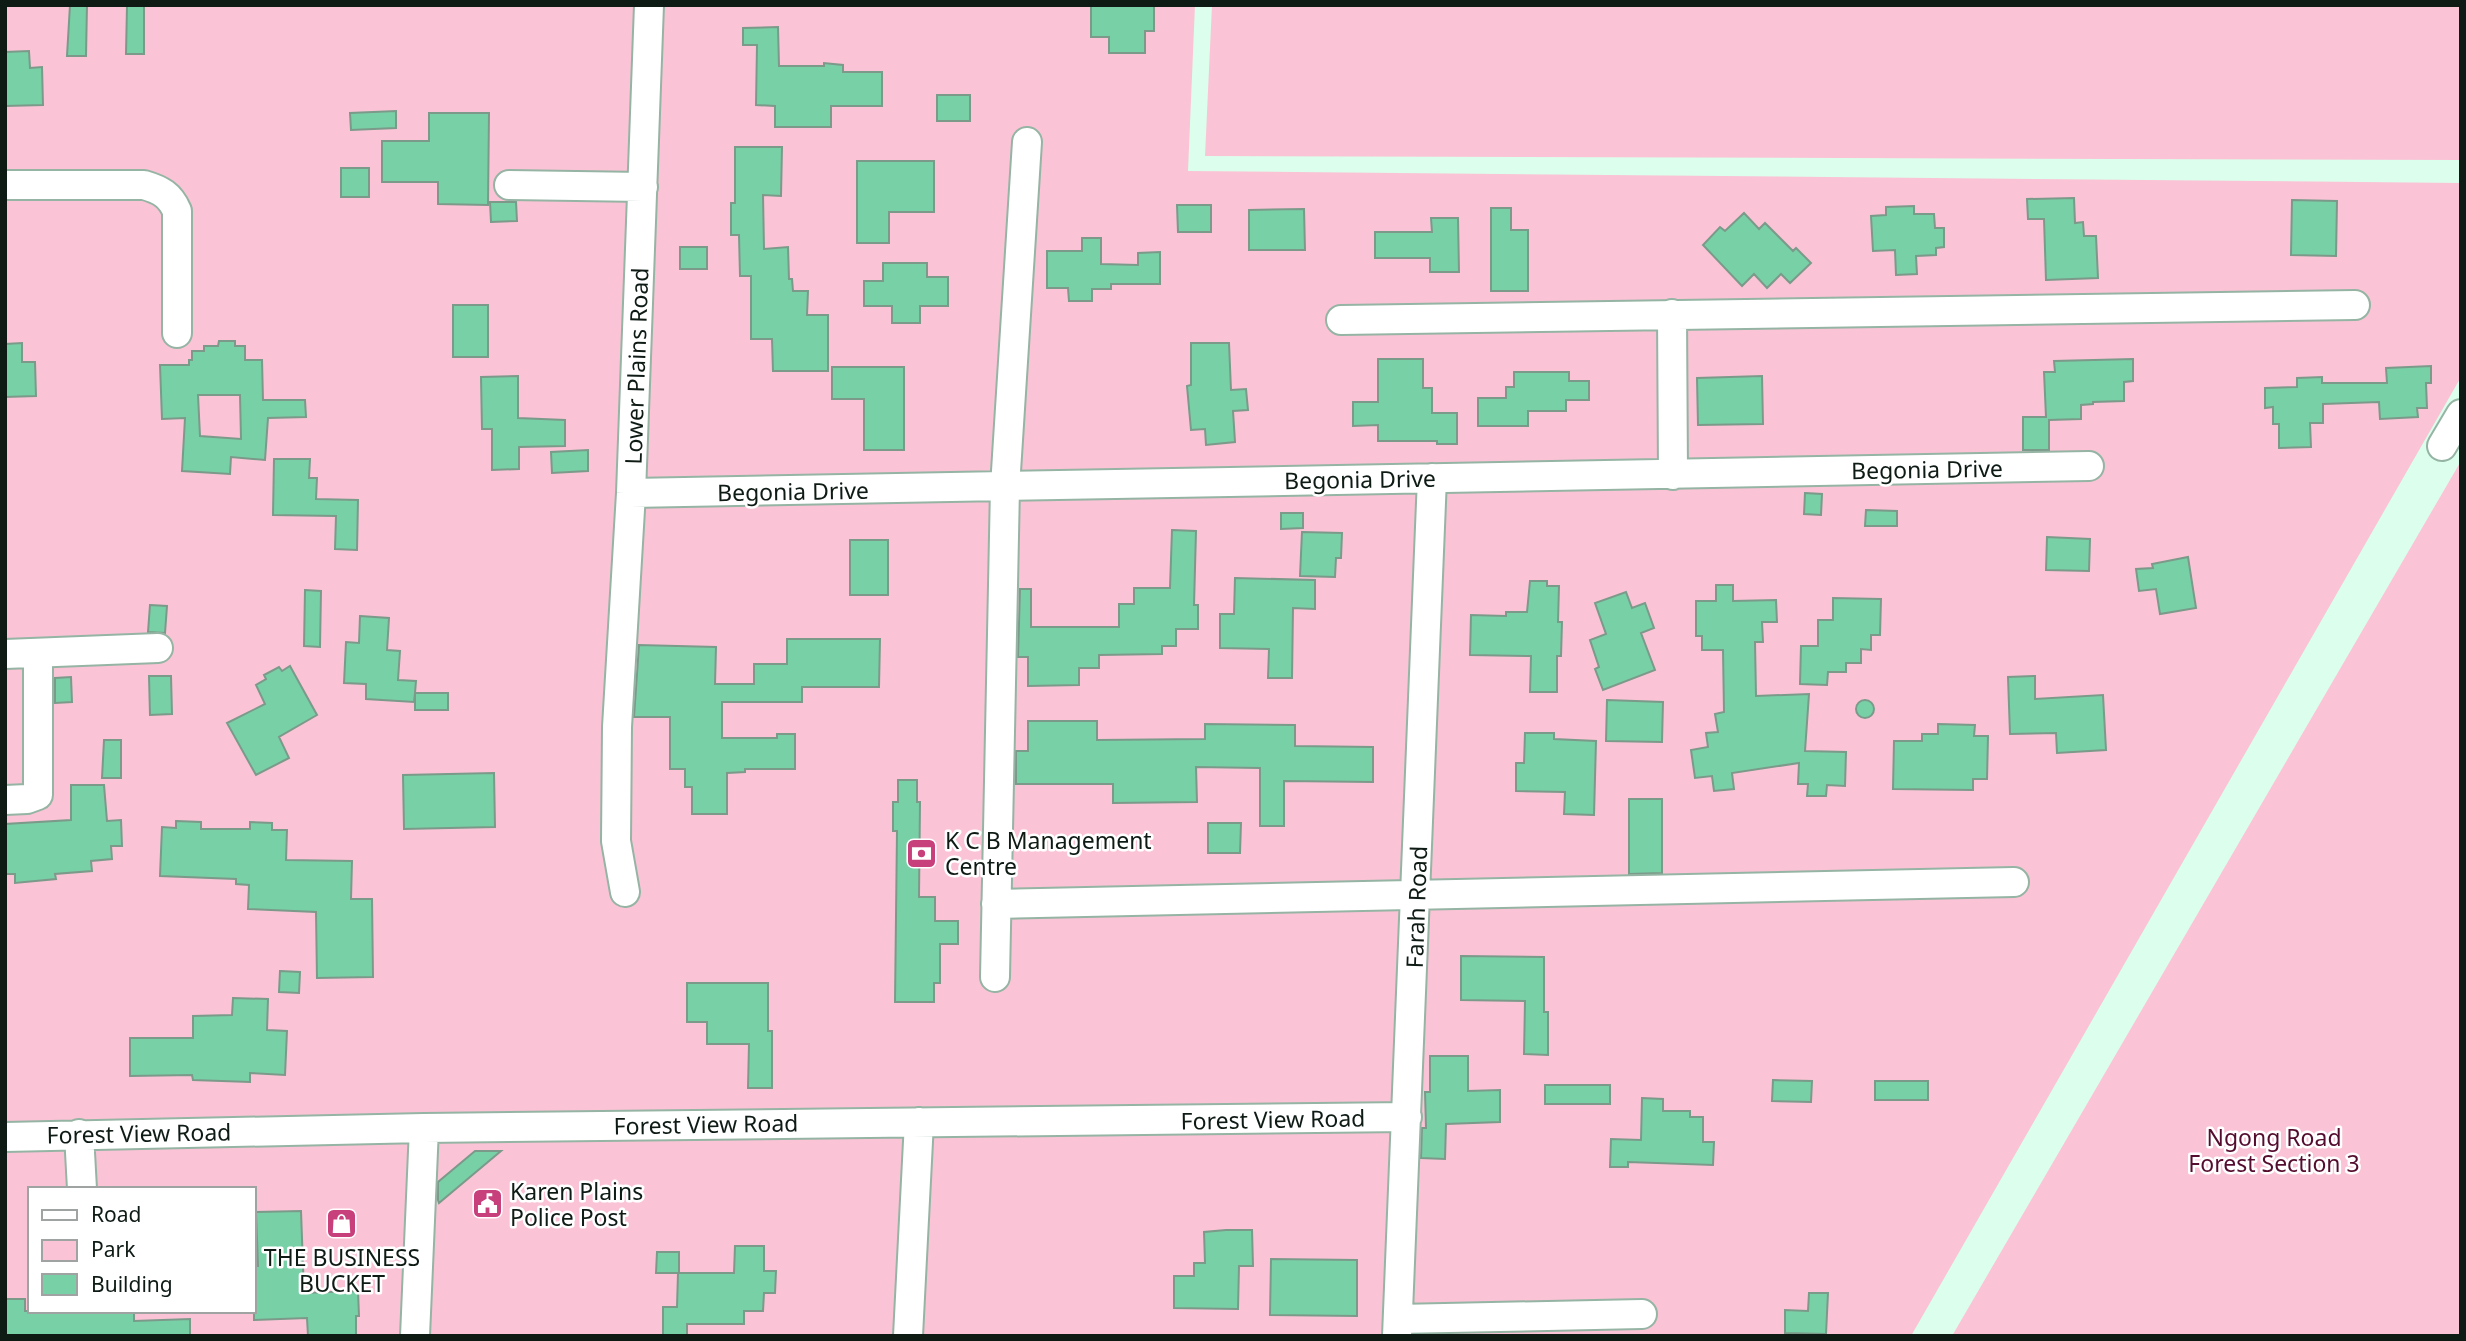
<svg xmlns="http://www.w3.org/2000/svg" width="2466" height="1341" font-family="'Noto Sans',sans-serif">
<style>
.green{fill:#fac4d6;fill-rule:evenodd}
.building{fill:#78d0a7;stroke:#7b9a8a;stroke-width:2;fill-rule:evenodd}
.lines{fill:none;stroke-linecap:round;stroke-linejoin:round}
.minor-casing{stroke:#95b4a4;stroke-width:32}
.minor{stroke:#fff;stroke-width:28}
.labels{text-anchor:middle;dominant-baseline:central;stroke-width:5;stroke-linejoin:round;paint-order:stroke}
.street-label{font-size:23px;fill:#0e1a14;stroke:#fff}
.poi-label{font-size:23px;fill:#0e1a14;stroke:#fff;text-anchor:start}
.park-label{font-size:23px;fill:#550d2f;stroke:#fff}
</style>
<rect width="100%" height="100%" fill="#dcfeec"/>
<!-- green -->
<path class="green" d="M5 5H1195L1188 171 2461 183V377L1911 1336H5ZM30 1189H254V1311H30Z
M1212 5H2461V160L1205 156Z
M2461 461V1336H1952Z"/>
<!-- building -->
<path class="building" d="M70 5H87L86 56H67Z
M1091 5H1154V31H1145V53H1109V37H1091Z
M127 6H144V54H126Z
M778 27 779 66H824V63L843 65V72H882V106H831V127H775V106L756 105 757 45H743V28Z
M29 51 30 68 42 67 43 105 5 106V52Z
M937 95H970V121H937Z
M396 111V128L351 130 350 113Z
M429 113H489L488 205 438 204V182H382V141H429Z
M735 147H782L781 196 763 195 764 249 788 247 789 279H792L793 291H808L807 315H828V371H773L772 339H751V276H740L739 235H731V203H735Z
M857 161H934V212H889V243H857Z
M341 168H369V197H341Z
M2074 198 2075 223 2083 222 2084 236H2096L2098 278 2046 280 2044 219H2028L2027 199Z
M2292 200 2337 201 2336 256 2291 255Z
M490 202H516L517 221 491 222Z
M1177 205H1211V232H1178Z
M1914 206V214H1934L1935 228H1944V247L1936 248V255L1916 256 1917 274 1896 275 1895 250 1873 251 1871 216 1886 215V207Z
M1491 208H1511V230H1528V291H1491Z
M1304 209 1305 250H1249V210Z
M1744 213 1759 229 1765 223 1793 251 1796 248 1811 263 1790 283 1781 274 1767 288 1754 274 1742 286 1703 245 1720 227 1725 231Z
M1431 218H1458L1459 272H1430V258H1375V232H1432Z
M1082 238H1101V264L1138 265V253L1160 252V284H1111V289H1092V301H1069L1068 288H1047V251H1082Z
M680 247H707V269H680Z
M883 263H927V277H948V306H920V323H892V306H864V281H883Z
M453 305H488V357H453Z
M219 341H235V346H245V360H262L263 400H305L306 417 268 418 265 460 231 457 230 474 182 471 185 418 162 419 160 365H189V360H192V351H204V346H218ZM198 395H240L241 439 200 436Z
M22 343V362H35L36 396 5 397V344Z
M1191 343H1229L1231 390 1246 389 1248 410 1233 411 1235 442 1206 445 1205 429 1191 430 1187 386 1191 385Z
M1378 359H1423V388H1432V413H1457V444H1437V441H1378V425L1353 426V402H1378Z
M2133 359V381L2124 382V401L2093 402V404L2081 405V419L2049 420V450H2023V417H2046L2044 372H2055L2054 361Z
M2431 366V383H2426L2427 408H2417L2418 417 2380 419 2379 402 2323 404V423H2310L2311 447 2279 448V424H2273V407L2265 408V388L2297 387V378L2322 377V383H2387L2386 368Z
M832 367H904V450H864V399H832Z
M1514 372H1569V381H1589V400H1566V411H1528V426H1478V398H1506V387H1514Z
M518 376V418L565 420V446L519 447V469L492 470V429H482L481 377Z
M1762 376 1763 424 1698 425 1697 378Z
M588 450V471L552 473 551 452Z
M274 459H310L309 478H317L316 499 358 500 357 550 335 549 336 516 273 515Z
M1805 493 1822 494 1821 515 1804 514Z
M1866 510 1897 511V526H1865Z
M1281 513H1303V528L1281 529Z
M1172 530 1196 531 1194 605H1198V629H1176V646H1162V654L1099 655V668H1079V685L1028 686V657H1018L1020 589H1031V627H1119V604H1134V588H1170Z
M1302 532 1342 533 1341 558H1336L1335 577 1300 576Z
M2047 537 2090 539 2089 571 2046 570Z
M850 540H888V595H850Z
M2188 557 2196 608 2160 614 2156 589 2139 591 2136 569 2153 568 2152 564Z
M1235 578 1315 580V609L1293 608 1292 678H1268L1269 649 1220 648V614H1234Z
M1530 581H1547V586H1559L1558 622H1562L1561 656H1557V692H1530L1531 656 1470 655 1471 615 1506 616V612H1527Z
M1716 585H1733V601L1776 600 1777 622H1762L1763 642H1755L1756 696 1809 694 1805 751 1846 752 1845 786 1827 785 1826 796H1807L1808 784H1798L1799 763 1732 773 1734 789 1714 791 1712 776 1695 778 1691 750 1708 747 1706 733 1718 732 1715 714 1724 712 1723 650H1702V636H1696V601H1716Z
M305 590 321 591 320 647 304 646Z
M1626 592 1632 608 1645 603 1654 628 1641 633 1655 670 1603 690 1595 669 1599 667 1590 640 1606 634 1595 603Z
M1833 598 1881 599 1880 635H1871V650L1861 649V663H1846V672H1828L1827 685 1800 684 1801 646H1818V620H1833Z
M150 605 167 606 165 633 148 632Z
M360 616 389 618 387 650 400 651 398 680 416 681 415 693H448V710H415V693L414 702 366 699V684L344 683 346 642 359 643Z
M787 639H880L879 687H802V702H722V738H777V734H795V769H745V772L727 773V814H692V787H685V769H670V717H634L639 645 716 647 715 684H754V664H787Z
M290 666 317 715 279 737 289 758 256 775 227 723 265 704 256 685 266 679 264 675 279 667 282 671Z
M149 676H171L172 714 150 715Z
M2035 676V699L2103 695 2106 750 2057 753 2056 733 2010 734 2008 677Z
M71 677 72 702 55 703V678Z
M1856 709a9 9 0 1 1 18 0a9 9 0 1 1-18 0Z
M1607 700 1663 702 1662 742 1606 741Z
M1028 721H1097V740L1205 739V724L1295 725V746L1373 747V782L1284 781V826H1260V768L1196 767 1197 802 1113 803V784H1016V751H1028Z
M1938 724 1975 725 1974 736H1988L1987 779H1973V790L1893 789 1894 741H1922V734H1938Z
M1525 733H1554V739L1596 741 1594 815 1564 814 1565 792 1516 791V763H1524Z
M104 740H121V778H102Z
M494 773 495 827 404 829 403 775Z
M898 780H917V802H920L919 897H935V921H958V944H940V983H934V1002H895L897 831H893V802H898Z
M71 785H104L107 821 121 820 122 846H111L112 859 91 861 92 871 55 874 56 879 15 883V874H5V824L71 820Z
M1629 799H1662V873L1629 874Z
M176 821 201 822V829H250V822L272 823V830H287L286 860 352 861 351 899H372L373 977 317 978 316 912 248 909 249 885 236 884V879L160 876 162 827 176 828Z
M1208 823H1241L1240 853H1208Z
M1461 956 1544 957V1012H1548V1055L1524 1054 1525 1001 1461 1000Z
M280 971 300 972 299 993 279 992Z
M687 983H768V1031H772V1088H748L749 1044H707V1022H687Z
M233 998 268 999 267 1030 287 1031 285 1075 250 1073V1082L193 1080 192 1075 130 1076V1038H193V1016L232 1015Z
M1430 1056H1468V1091L1500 1090V1122L1446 1124 1445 1159 1421 1158 1422 1128H1426L1425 1092H1430Z
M1773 1080 1812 1081 1811 1102 1772 1101Z
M1875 1081H1928V1100H1875Z
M1545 1085H1610V1104H1545Z
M1642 1098 1663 1099V1111H1690V1117H1703V1142H1714L1713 1165 1628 1162V1167H1610L1611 1139 1641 1140Z
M475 1151H501L439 1203 438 1200V1182Z
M301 1211 304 1293 358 1291 359 1316H356V1336H308L307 1318 254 1320V1266H258L256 1212Z
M1226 1230H1252L1253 1266H1239L1238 1309 1174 1308V1276H1194V1263H1205L1204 1232Z
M735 1246H764V1271H776L775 1293H764L763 1311H744V1324H687V1335H663V1307H677L678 1273H656L657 1252H679V1273H734Z
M1271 1259 1357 1260V1316L1270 1315Z
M1809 1293H1828L1826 1334 1785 1333V1310L1808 1311Z
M5 1299H25V1311H134V1321L190 1319V1336H5Z"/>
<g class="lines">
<defs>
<path id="minor" d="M5 185H144C161 190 170 195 177 211V333
M509 185 643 187
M1672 314 1673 475
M1341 320 2355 305
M2442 446 2461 414
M631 493C1117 486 1603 477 2089 466
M5 654 158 648
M5 800 27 799 38 795V654
M625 892 616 841 617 727 631 493 649 5
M996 904 2014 882
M995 977 1005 487 1027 142
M79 1134 82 1189
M5 1137 424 1128 1407 1117
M1398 1319 1642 1314
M415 1336 424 1128
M908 1336 919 1122
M1397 1336 1432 478"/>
</defs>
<!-- minor casing -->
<use href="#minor" class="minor-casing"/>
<!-- minor -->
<use href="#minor" class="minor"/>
</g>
<!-- icons -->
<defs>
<symbol id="bank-square" viewBox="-11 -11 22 22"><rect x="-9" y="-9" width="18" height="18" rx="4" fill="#c73f7b" stroke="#fff"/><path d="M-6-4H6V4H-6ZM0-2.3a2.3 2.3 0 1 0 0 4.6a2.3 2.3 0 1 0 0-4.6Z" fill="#fff"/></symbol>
<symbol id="civic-square" viewBox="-11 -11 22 22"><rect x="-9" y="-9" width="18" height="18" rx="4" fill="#c73f7b" stroke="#fff"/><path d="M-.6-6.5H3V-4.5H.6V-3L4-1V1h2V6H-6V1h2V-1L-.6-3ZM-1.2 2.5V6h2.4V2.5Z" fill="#fff"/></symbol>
<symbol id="shop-square" viewBox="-11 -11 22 22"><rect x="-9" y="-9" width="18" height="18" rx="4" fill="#c73f7b" stroke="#fff"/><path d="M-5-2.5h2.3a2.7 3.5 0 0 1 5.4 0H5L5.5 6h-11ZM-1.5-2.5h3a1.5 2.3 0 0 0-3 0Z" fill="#fff"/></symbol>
</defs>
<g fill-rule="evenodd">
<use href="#bank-square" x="904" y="836" width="35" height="35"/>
<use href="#civic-square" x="470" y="1186" width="35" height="35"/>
<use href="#shop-square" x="324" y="1206" width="35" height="35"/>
</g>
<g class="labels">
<!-- street labels -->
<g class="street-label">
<text transform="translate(636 366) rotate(-88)">Lower Plains Road</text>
<text transform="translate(1927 469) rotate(-1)">Begonia Drive</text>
<text transform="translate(1360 479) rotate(-1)">Begonia Drive</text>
<text transform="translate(793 491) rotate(-1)">Begonia Drive</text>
<text transform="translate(1416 907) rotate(-88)">Farah Road</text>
<text transform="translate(1273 1119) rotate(-1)">Forest View Road</text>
<text transform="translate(706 1124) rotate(-1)">Forest View Road</text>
<text transform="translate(139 1133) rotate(-1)">Forest View Road</text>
</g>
<!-- poi labels -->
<g class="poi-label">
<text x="945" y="840">K C B Management<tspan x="945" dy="26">Centre</tspan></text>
<text x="510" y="1191">Karen Plains<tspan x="510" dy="26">Police Post</tspan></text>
<text x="342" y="1257" text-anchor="middle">THE BUSINESS<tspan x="342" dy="26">BUCKET</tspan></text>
</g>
<!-- park labels -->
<g class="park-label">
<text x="2274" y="1137">Ngong Road<tspan x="2274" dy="26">Forest Section 3</tspan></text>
</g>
</g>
<!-- border -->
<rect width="2466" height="1341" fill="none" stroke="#0e1a14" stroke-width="14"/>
<!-- legend -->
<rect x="28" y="1187" width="228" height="126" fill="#ffffff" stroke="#9fa3a1" stroke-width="2"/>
<rect x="42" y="1210" width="35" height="10" fill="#ffffff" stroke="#9fa3a1" stroke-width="2"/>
<text x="91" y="1222" font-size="21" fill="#0e1a14">Road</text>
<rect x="42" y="1240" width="35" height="21" fill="#fac4d6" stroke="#9fa3a1" stroke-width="2"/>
<text x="91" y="1257" font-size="21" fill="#0e1a14">Park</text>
<rect x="42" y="1274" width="35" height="21" fill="#78d0a7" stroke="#9fa3a1" stroke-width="2"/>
<text x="91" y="1292" font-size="21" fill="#0e1a14">Building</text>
</svg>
